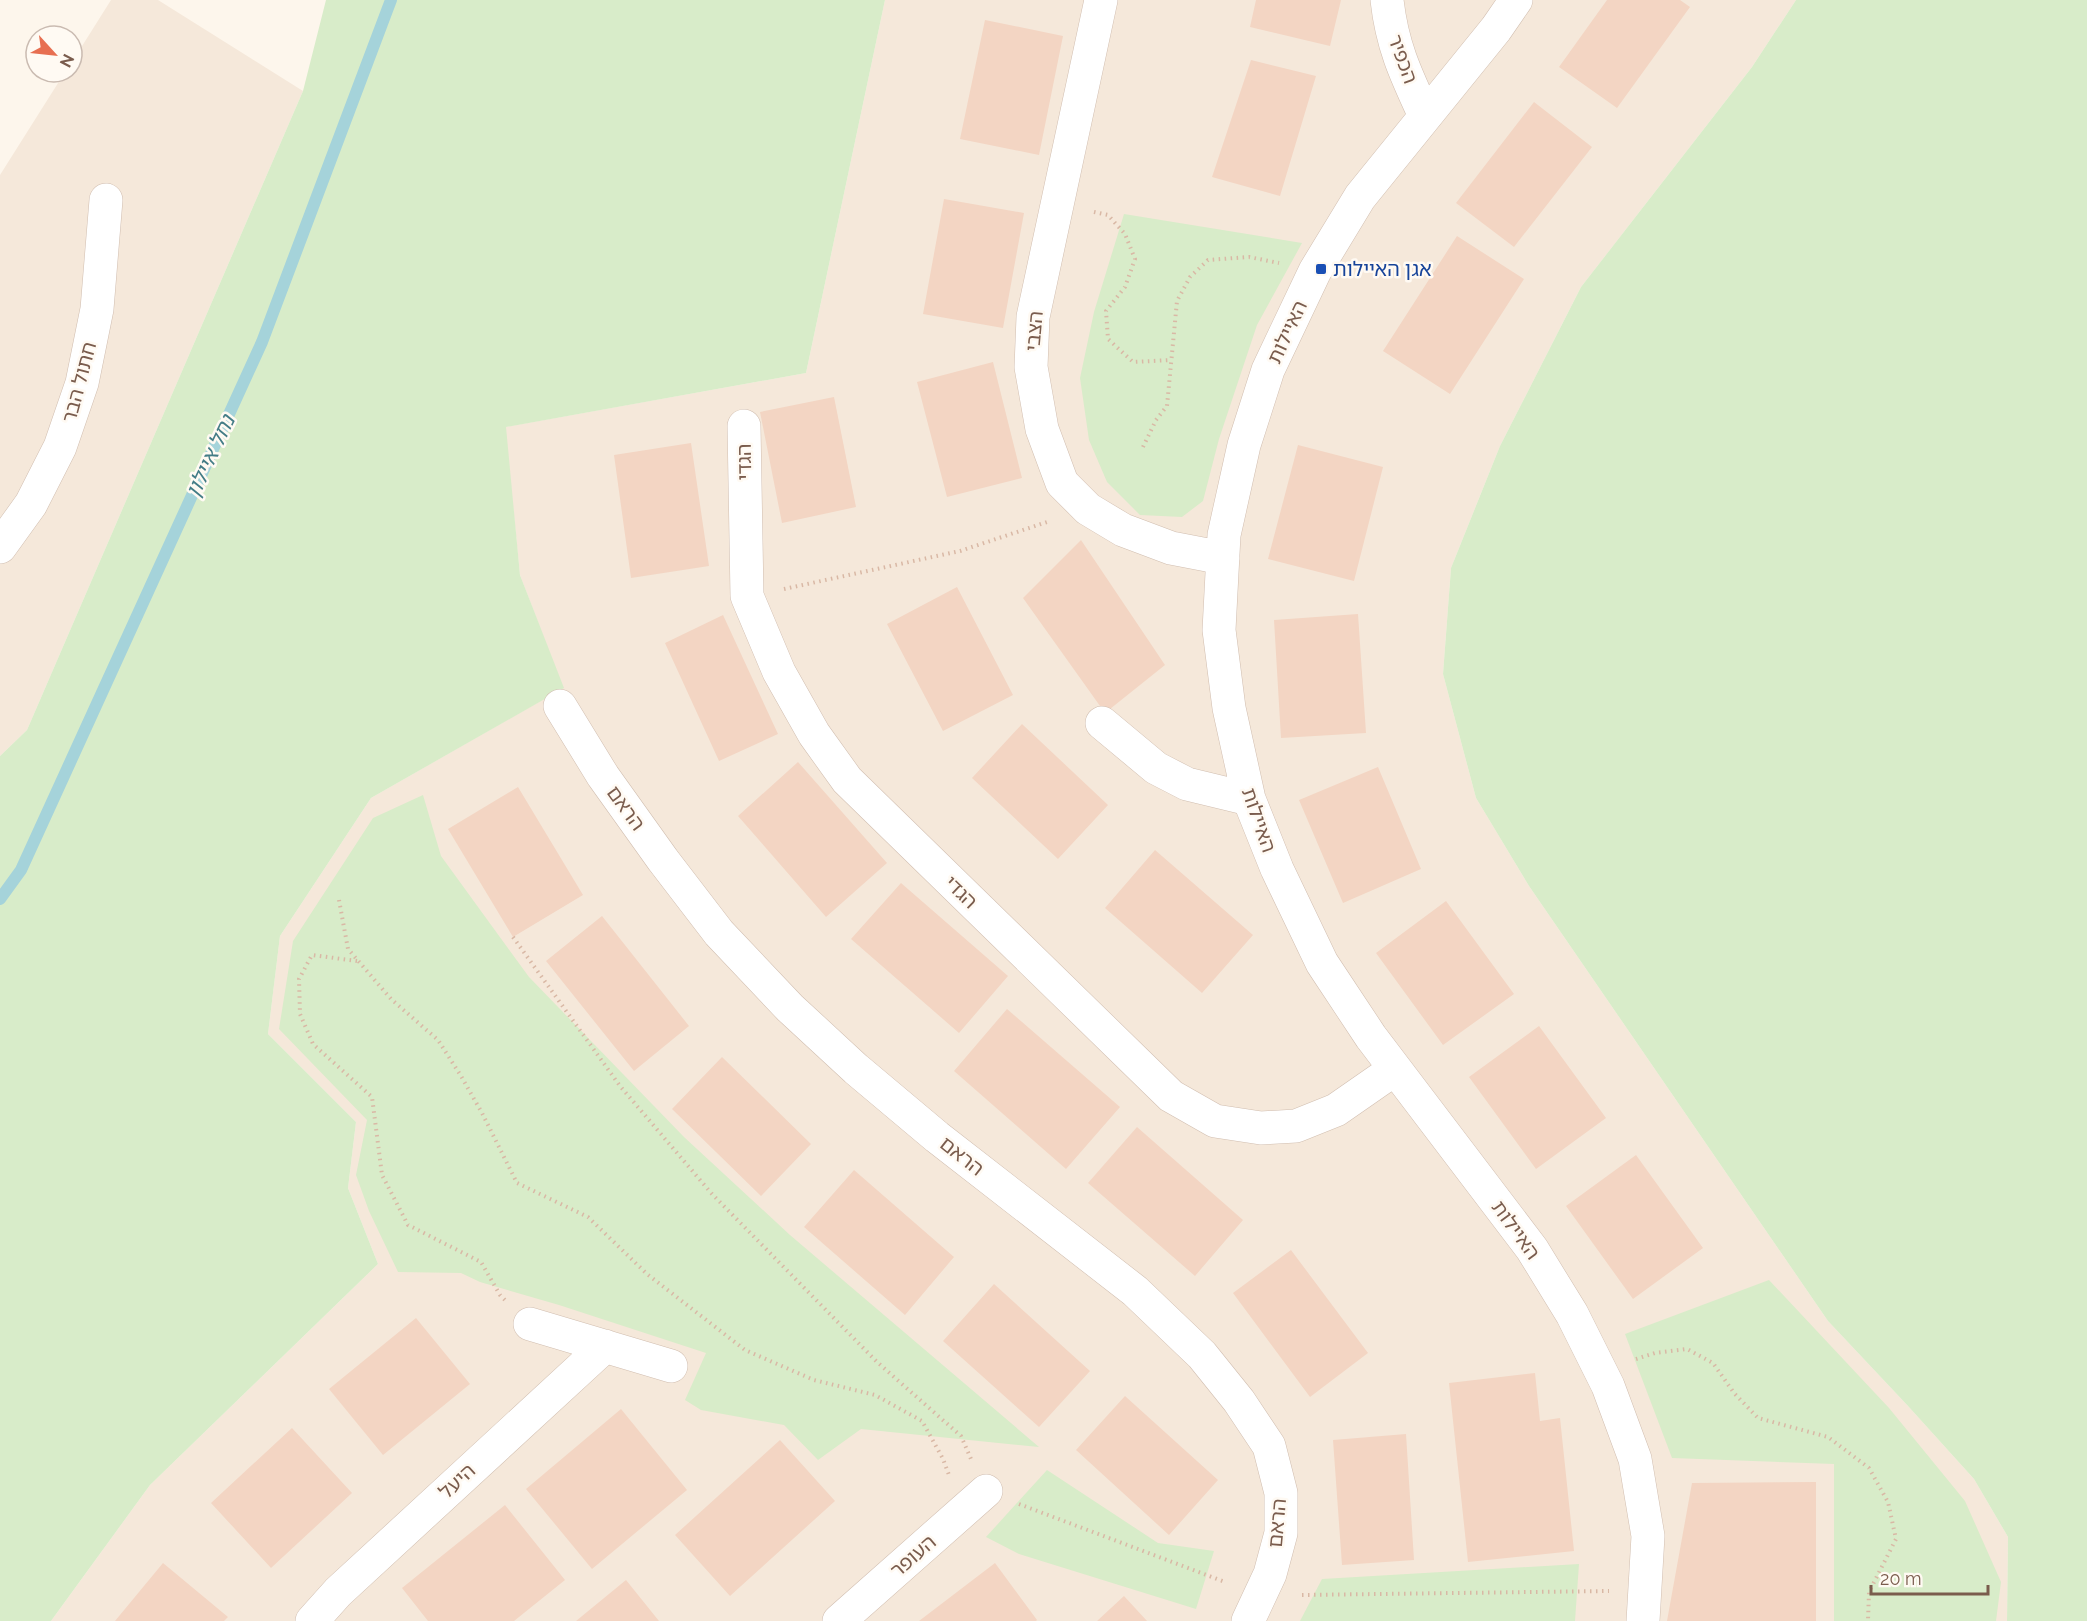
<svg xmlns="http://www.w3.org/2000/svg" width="2087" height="1621" font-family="Raleway,'Noto Sans Hebrew',sans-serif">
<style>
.residential{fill:#f5e8da}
.green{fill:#d8ecc9}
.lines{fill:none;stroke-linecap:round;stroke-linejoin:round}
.stream{stroke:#a5d3da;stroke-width:12}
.building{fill:#f3d5c3}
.minor-casing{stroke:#d1beb0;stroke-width:34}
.path{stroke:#d9b8a5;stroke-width:4;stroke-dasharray:1.5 4.5;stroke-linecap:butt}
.minor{stroke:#fff;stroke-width:33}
.transit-dot{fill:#1a4fb4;stroke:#fffaf3;stroke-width:2}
.labels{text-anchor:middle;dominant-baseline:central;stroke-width:5;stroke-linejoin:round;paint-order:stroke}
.street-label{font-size:20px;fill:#7a5c4d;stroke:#fffaf3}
.transit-label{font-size:20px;fill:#164399;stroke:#fffaf3;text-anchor:start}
.water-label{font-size:21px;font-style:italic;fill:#437c86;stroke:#fffaf3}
</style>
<rect width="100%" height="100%" fill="#fdf6ec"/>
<!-- residential -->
<path class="residential" d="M111 0H158L303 91 27 730 0 756V175L65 72H72V62Z
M885 0H1796L1752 67 1581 287 1500 446 1451 568 1443 674 1476 798 1529 886 1828 1321 1908 1406 1974 1479 2008 1537 2007 1621H51L150 1485 378 1264 348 1188 356 1122 268 1034 280 936 371 798 563 688 520 575 505 427 806 373Z"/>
<!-- green -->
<path class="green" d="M326 0H885L806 373 506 427 520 575 564 688 371 798 280 936 268 1034 356 1122 348 1188 378 1264 150 1485 51 1621H0V756L27 730 303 91Z
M1796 0H2087V1621H2007L2008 1537 1974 1479 1908 1406 1828 1321 1529 886 1476 798 1443 674 1451 568 1500 446 1581 287 1752 67Z
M1124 214 1302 243 1257 325 1219 439 1203 501 1182 517 1140 515 1107 482 1089 440 1080 378 1094 312Z
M423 795 441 856 529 977 684 1137 790 1235 1039 1447 861 1429 818 1460 784 1425 701 1410 685 1400 706 1353 559 1305 480 1282 461 1273 398 1272 369 1211 356 1175 367 1120 279 1029 293 941 373 818Z
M1769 1280 1889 1408 1965 1501 2001 1582 1996 1621H1834V1464L1672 1458 1625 1334Z
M1047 1470 1158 1543 1214 1551 1196 1609 1019 1554 986 1537Z
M1579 1564 1575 1621H1300L1322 1579Z"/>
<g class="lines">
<!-- stream -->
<path class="stream" d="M0 899 21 870 262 342 391 0"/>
</g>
<!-- building -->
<path class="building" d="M1256 0H1341L1330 46 1250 27Z
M1607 0H1680L1690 7 1617 108 1559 67Z
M985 20 1063 36 1039 155 960 139Z
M1251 60 1316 76 1280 196 1212 177Z
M1534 102 1592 147 1514 247 1456 203Z
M944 199 1024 213 1003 328 923 314Z
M1457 236 1524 279 1450 394 1383 351Z
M993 362 1022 478 947 497 917 382Z
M834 397 856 507 782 523 760 412Z
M691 443 709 566 631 578 614 455Z
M1298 445 1383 467 1354 581 1268 559Z
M1081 540 1165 665 1105 713 1023 598Z
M957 587 1013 695 943 731 887 624Z
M1358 614 1366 733 1281 738 1274 620Z
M723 615 778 734 719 761 665 643Z
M1022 724 1108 805 1058 859 972 778Z
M798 762 887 863 826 917 738 816Z
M1378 767 1421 869 1343 903 1299 800Z
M518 787 583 895 513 937 448 829Z
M1155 850 1253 935 1202 993 1105 908Z
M901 883 1008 976 959 1033 851 939Z
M1446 901 1514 994 1443 1045 1376 953Z
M602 916 689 1026 634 1071 546 961Z
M1007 1009 1120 1107 1066 1169 954 1071Z
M1539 1026 1606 1118 1536 1169 1469 1077Z
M722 1057 811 1144 761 1196 672 1109Z
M1137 1127 1243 1220 1195 1276 1088 1183Z
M1636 1155 1703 1248 1633 1299 1566 1206Z
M854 1170 954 1257 905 1315 804 1227Z
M1291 1250 1368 1353 1310 1397 1233 1293Z
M994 1284 1090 1371 1039 1427 943 1341Z
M416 1318 470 1384 383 1455 329 1389Z
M1535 1373 1540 1421 1560 1418 1574 1551 1468 1562 1449 1383Z
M1125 1396 1218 1480 1169 1535 1076 1450Z
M621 1409 687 1490 592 1569 526 1489Z
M292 1428 352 1493 271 1568 211 1503Z
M1406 1434 1414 1560 1342 1565 1333 1440Z
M780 1440 835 1501 730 1596 675 1535Z
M1816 1482V1621H1667L1692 1483Z
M505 1505 565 1580 514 1621H428L402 1588Z
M163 1563 228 1617 224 1621H115Z
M995 1563 1037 1620 1036 1621H919Z
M626 1580 659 1621H576Z
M1124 1596 1147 1621H1097Z"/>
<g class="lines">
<defs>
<path id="minor" d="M1101 0 1033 317 1031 367 1042 429 1062 483 1088 509 1123 530 1171 548 1223 558
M1387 0C1392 46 1406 75 1425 116
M1516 0 1496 29 1360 197 1315 271 1268 370 1244 445 1224 535 1219 630 1229 708 1249 799 1277 869 1322 963 1371 1037 1532 1249 1572 1314 1608 1386 1635 1459 1648 1536 1643 1621
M744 426 747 596 779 672 814 734 847 780 1171 1096 1215 1121 1261 1128 1296 1126 1336 1110 1395 1069
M0 547 31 504 60 447 82 383 97 309 106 200
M560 706 603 776 663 860 719 933 790 1008 856 1069 937 1137 1135 1291 1202 1355 1239 1401 1269 1446 1281 1493V1533L1270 1574 1248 1621
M1102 723 1156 768 1187 784 1249 799
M530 1324 671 1366
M312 1621 338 1592 605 1346
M839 1621 986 1491"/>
</defs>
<!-- minor casing -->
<use href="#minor" class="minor-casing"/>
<!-- path -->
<path class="path" d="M1094 212 1108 215 1125 234 1135 259 1125 287 1106 311 1108 339 1133 362 1171 360
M1143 447 1156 420 1167 406 1177 301 1190 277 1208 260 1249 257 1279 263
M784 589 960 551 1050 521
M339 900 348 949 391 999 438 1040 461 1076 482 1113 517 1183 588 1217 647 1274 745 1350 814 1380 875 1395 922 1421 943 1459 949 1475
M513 937 620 1086 712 1194 877 1362 961 1436 971 1459
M357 961 312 955 299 979 300 1014 313 1044 372 1097 382 1175 408 1225 481 1262 500 1295 505 1300
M1636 1359 1655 1353 1687 1349 1713 1363 1734 1393 1758 1418 1828 1437 1869 1468 1888 1502 1896 1539 1869 1592 1868 1621
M1019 1504 1225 1582
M1302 1595 1609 1591"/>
<!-- minor -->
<use href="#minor" class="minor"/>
</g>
<!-- markers -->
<rect class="transit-dot" x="1315" y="263" width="12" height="12" rx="3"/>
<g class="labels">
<!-- street labels -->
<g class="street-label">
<text transform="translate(1403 59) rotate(70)">הכפיר</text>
<text transform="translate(1034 331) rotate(-85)">הצבי</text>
<text transform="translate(1287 332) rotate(-65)">האיילות</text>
<text transform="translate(79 382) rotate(-75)">חתול הבר</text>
<text transform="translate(744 462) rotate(-91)">הגדי</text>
<text transform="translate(626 808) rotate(54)">הראם</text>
<text transform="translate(1259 820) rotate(71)">האיילות</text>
<text transform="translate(961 892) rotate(44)">הגדי</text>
<text transform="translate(962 1156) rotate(38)">הראם</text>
<text transform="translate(1516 1230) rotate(54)">האיילות</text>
<text transform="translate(457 1481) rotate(-43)">היעל</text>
<text transform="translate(1277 1523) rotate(-85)">הראם</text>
<text transform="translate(913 1556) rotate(-41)">העופר</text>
</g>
<!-- transit labels -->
<g class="transit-label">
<text x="1333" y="269">אגן האיילות</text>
</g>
<!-- water labels -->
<g class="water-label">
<text transform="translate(210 456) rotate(-65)">נחל איילון</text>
</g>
</g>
<!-- north arrow -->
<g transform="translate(54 54) rotate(117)"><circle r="28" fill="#fffaf3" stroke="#cabbb1" stroke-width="1.5"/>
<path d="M0-4.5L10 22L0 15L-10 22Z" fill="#e76f51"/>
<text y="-9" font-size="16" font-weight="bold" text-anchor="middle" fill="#7a5c4d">N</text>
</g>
<!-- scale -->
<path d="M1871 1585v9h117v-9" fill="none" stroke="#7a5c4d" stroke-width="3"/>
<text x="1880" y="1585" font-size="18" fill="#7a5c4d" stroke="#fffaf3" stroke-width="4.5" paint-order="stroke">20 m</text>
</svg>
